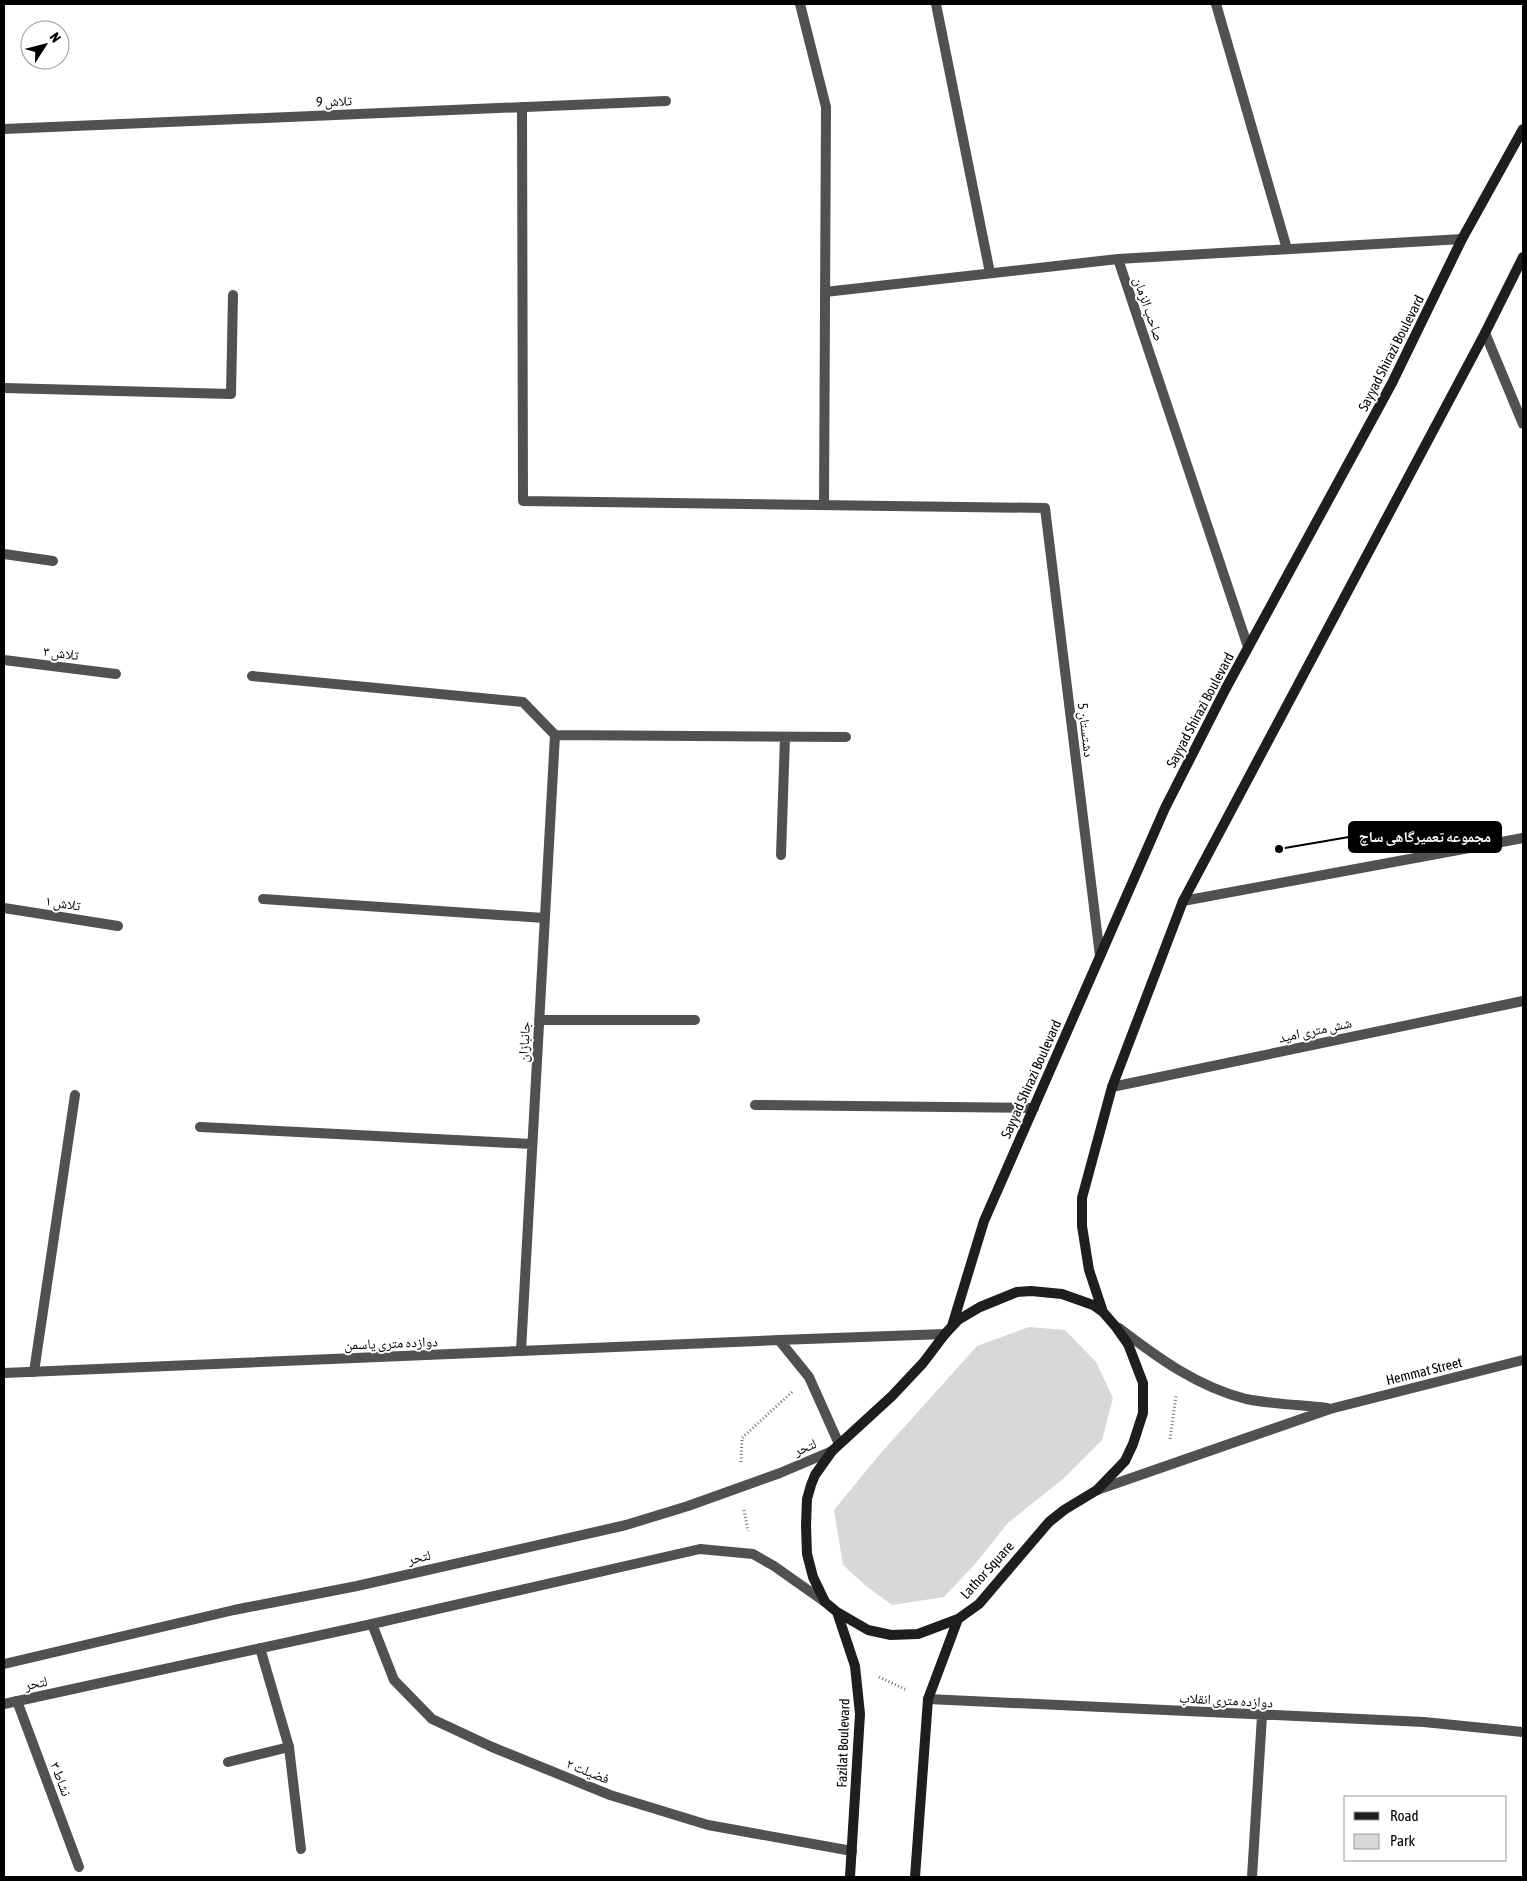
<svg xmlns="http://www.w3.org/2000/svg" width="1527" height="1881" font-family="'Asap Condensed','Noto Naskh Arabic',sans-serif">
<style>
.green{fill:#d8d8d8}
.lines{fill:none;stroke-linecap:round;stroke-linejoin:round}
.path{stroke:#737373;stroke-width:3;stroke-dasharray:1 2.5;stroke-linecap:butt}
.service{stroke:#515151;stroke-width:10}
.minor{stroke:#515151;stroke-width:10}
.tertiary{stroke:#515151;stroke-width:10}
.secondary{stroke:#1e1e1e;stroke-width:10}
.labels{text-anchor:middle;dominant-baseline:central;stroke-width:4;stroke-linejoin:round;paint-order:stroke}
.street-label{font-size:14px;fill:#000;stroke:#fff}
.leader{fill:none;stroke:#000;stroke-width:2}
.callout-dot{fill:#000;stroke:#fff;stroke-width:2}
.callout{fill:#000;stroke:#000;stroke-width:2}
.callout-label{font-size:15px;text-anchor:middle;font-weight:bold;fill:#fff}
</style>
<rect width="100%" height="100%" fill="#fff"/>
<!-- green -->
<path class="green" d="M1029 1327 1065 1330 1096 1362 1113 1398 1102 1440 1063 1479 1008 1523 975 1564 944 1597 892 1605 866 1586 843 1565 834 1510 880 1454 977 1346Z"/>
<g class="lines">
<!-- path -->
<path class="path" d="M1170 1439 1176 1396
M741 1462 742 1438 792 1392
M744 1510 748 1531
M879 1677 907 1690"/>
<!-- service -->
<path class="service" d="M4 660 116 674
M17 1701 79 1867
M228 1762 289 1747"/>
<!-- minor -->
<path class="minor" d="M800 4 826 107 824 505
M936 4 990 273
M1216 4 1287 249
M522 107 523 501 1045 508 1100 956
M4 129 666 101
M1118 259 1462 239
M825 292 1118 259 1248 647
M1485 333 1523 424
M4 388 231 394 233 295
M4 554 53 561
M252 676 523 702 555 735 846 737
M781 855 785 737
M263 899 544 918
M1183 901 1523 838
M4 908 118 926
M539 1020H695
M1112 1087 1523 1001
M755 1105 1034 1108
M200 1127 532 1144
M521 1351 555 735
M34 1372 75 1095
M4 1373 779 1340
M839 1444 809 1377 779 1340 945 1334
M372 1624 394 1680 432 1719 492 1747 610 1795 708 1825 852 1851
M260 1648 289 1747 301 1849
M928 1699 1424 1722 1523 1732
M1252 1877 1262 1716"/>
<!-- tertiary -->
<path class="tertiary" d="M1119 1328C1158 1358 1198 1387 1246 1399 1272 1404 1301 1405 1327 1408
M1097 1490 1330 1409 1523 1360
M4 1664 234 1610 357 1586 626 1525 688 1506 780 1473 832 1451
M4 1704 372 1624 700 1549 753 1554 774 1566 825 1602"/>
<!-- secondary -->
<path class="secondary" d="M1103 1312 1093 1305 1062 1294 1031 1291 1017 1292 980 1307 958 1320 945 1334 923 1363 892 1396 832 1451 815 1475 811 1485 807 1499 806 1526 807 1554 813 1577 825 1602 837 1612 868 1630 891 1635 918 1634 958 1619 979 1604 1049 1522 1064 1510 1097 1490 1125 1461 1133 1444 1143 1413V1383L1128 1344 1116 1327 1103 1312 1089 1270 1082 1226V1198L1112 1087 1183 901 1485 333 1523 257
M952 1326 984 1221 1165 808 1225 690 1392 383 1462 239 1523 129
M837 1612 855 1666 860 1714 850 1877
M915 1877 928 1699 958 1619"/>
</g>
<g class="labels">
<!-- street labels -->
<g class="street-label">
<text transform="translate(334 101) rotate(-2)">تلاش 9</text>
<text transform="translate(1149 309) rotate(71)">صاحب الزمان</text>
<text transform="translate(1391 353) rotate(-63)">Sayyad Shirazi Boulevard</text>
<text transform="translate(61 653) rotate(7)">تلاش ۳</text>
<text transform="translate(1200 710) rotate(-62)">Sayyad Shirazi Boulevard</text>
<text transform="translate(1086 730) rotate(83)">دشتستان 5</text>
<text transform="translate(63 903) rotate(9)">تلاش ۱</text>
<text transform="translate(1315 1030) rotate(-12)">شش متری امید</text>
<text transform="translate(524 1042) rotate(-87)">جانبازان</text>
<text transform="translate(1031 1079) rotate(-66)">Sayyad Shirazi Boulevard</text>
<text transform="translate(391 1343) rotate(-2)">دوازده متری یاسمن</text>
<text transform="translate(1424 1371) rotate(-14)">Hemmat Street</text>
<text transform="translate(805 1447) rotate(-23)">لتحر</text>
<text transform="translate(419 1557) rotate(-13)">لتحر</text>
<text transform="translate(987 1570) rotate(-48)">Lathor Square</text>
<text transform="translate(36 1683) rotate(-12)">لتحر</text>
<text transform="translate(1226 1700) rotate(3)">دوازده متری انقلاب</text>
<text transform="translate(843 1743) rotate(-88)">Fazilat Boulevard</text>
<text transform="translate(588 1771) rotate(22)">فضیلت ۲</text>
<text transform="translate(61 1779) rotate(69)">نشاط ۳</text>
</g>
</g>
<!-- callouts -->
<path class="leader" d="M1279 849L1349 837"/>
<circle class="callout-dot" cx="1279" cy="849" r="5"/>
<rect class="callout" x="1349" y="822" width="152" height="30" rx="5"/>
<g class="callout-label">
<text x="1425" y="842">مجموعه تعمیرگاهی ساچ</text>
</g>
<!-- border -->
<rect width="1527" height="1881" fill="none" stroke="#000000" stroke-width="10"/>
<!-- legend -->
<rect x="1344" y="1796" width="162" height="65" fill="#ffffff" stroke="#999999"/>
<rect x="1354" y="1812" width="25" height="8" fill="#1e1e1e" stroke="#999999"/>
<text x="1390" y="1821" font-size="15" fill="#000000">Road</text>
<rect x="1354" y="1834" width="25" height="15" fill="#d8d8d8" stroke="#999999"/>
<text x="1390" y="1846" font-size="15" fill="#000000">Park</text>
<!-- north arrow -->
<g transform="translate(45 45) rotate(54)"><circle r="24" fill="#ffffff" stroke="#999999"/>
<path d="M0-4L9 19L0 12L-9 19Z" fill="#000000"/>
<text y="-8" font-size="14" font-weight="bold" text-anchor="middle" fill="#000000">N</text>
</g>
</svg>
